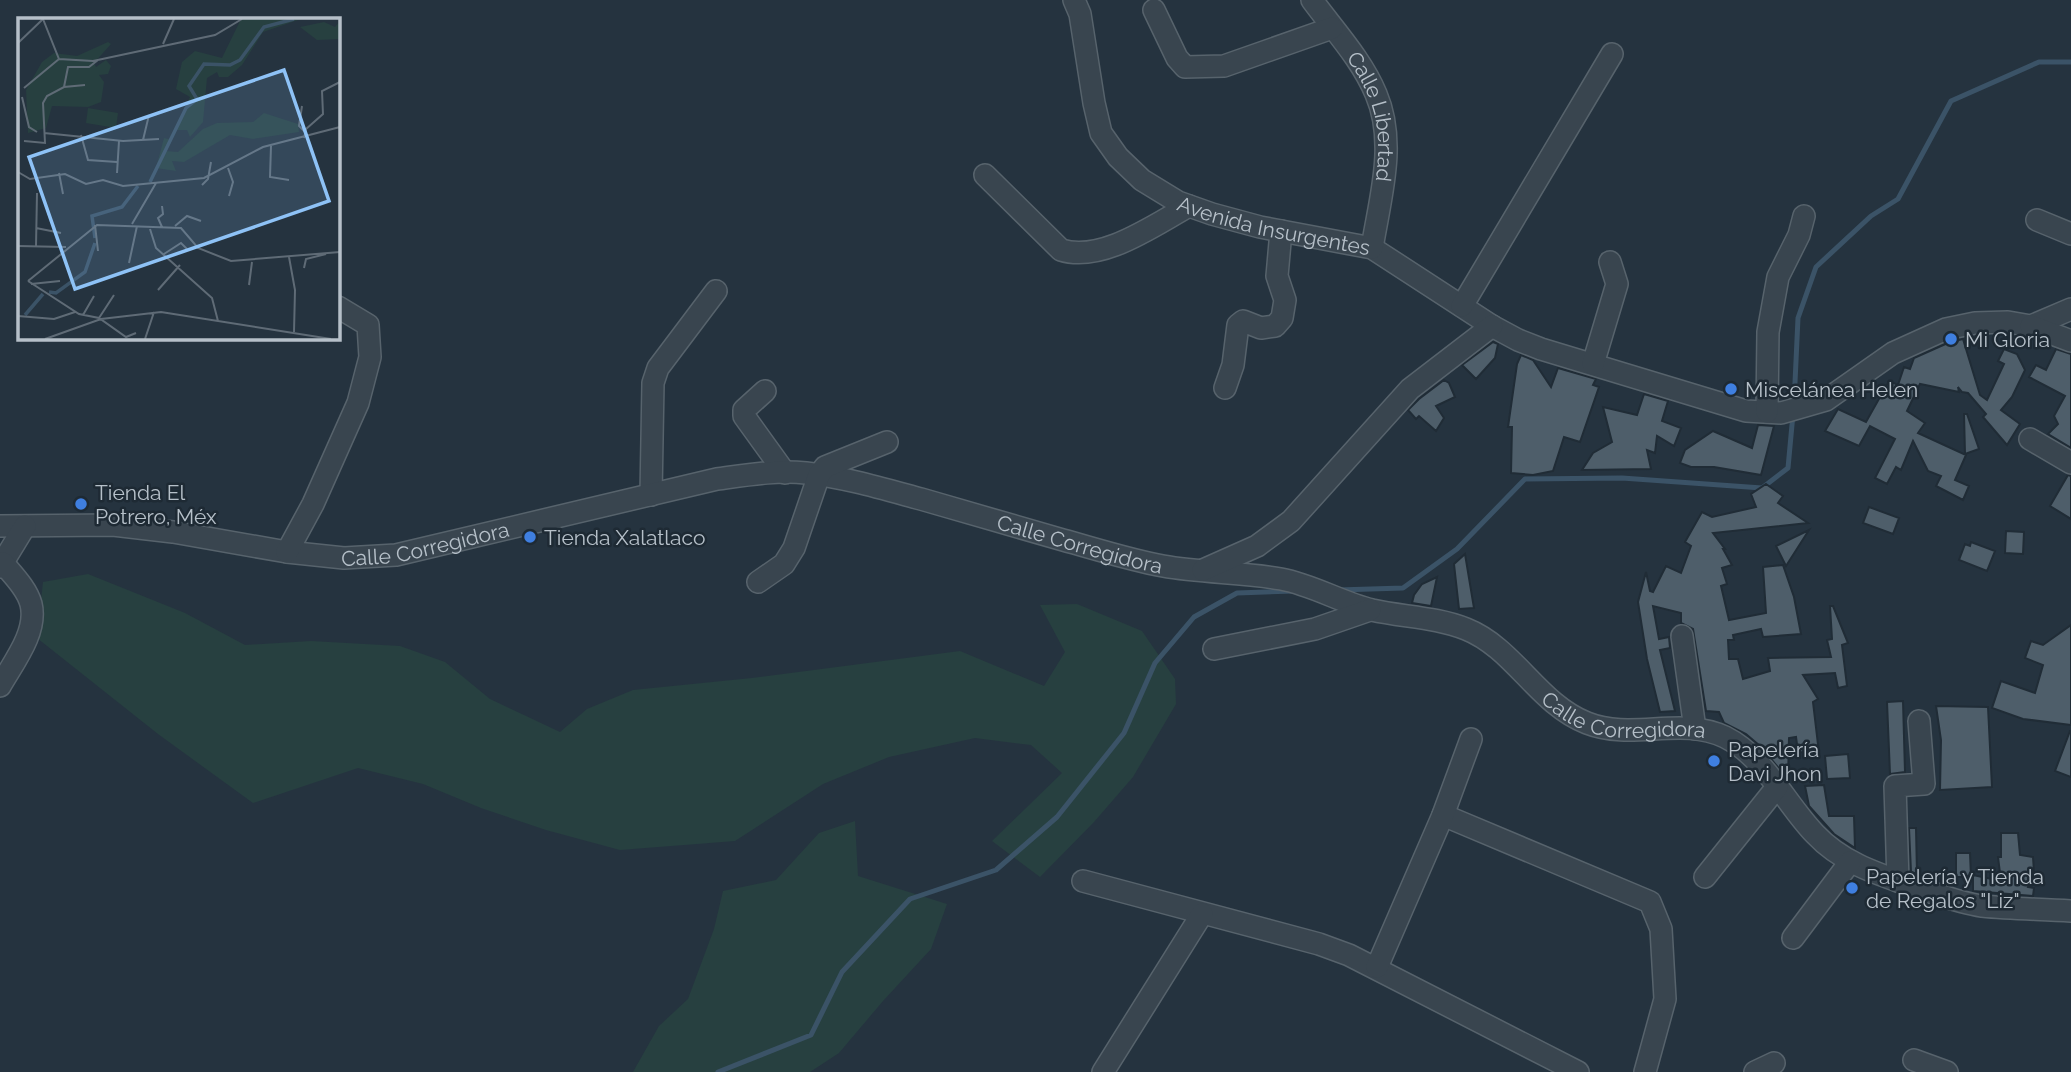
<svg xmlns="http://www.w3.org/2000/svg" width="2071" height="1072" font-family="Raleway,sans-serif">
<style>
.green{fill:#274040}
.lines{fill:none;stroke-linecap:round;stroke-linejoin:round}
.stream{stroke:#3b5367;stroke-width:5}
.building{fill:#4e5e6a;stroke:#202c36;stroke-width:2}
.minor-casing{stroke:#57636c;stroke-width:24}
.minor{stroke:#39454f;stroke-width:21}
.shop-dot{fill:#3f7fe0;stroke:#1e2a34;stroke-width:2.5}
.labels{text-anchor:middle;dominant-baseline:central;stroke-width:5;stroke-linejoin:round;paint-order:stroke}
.street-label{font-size:21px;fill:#b6c0c9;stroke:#1e2a34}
.poi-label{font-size:21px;fill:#b6c0c9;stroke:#1e2a34;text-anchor:start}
.inset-river{fill:none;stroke:#3b5367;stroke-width:3.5}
.inset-road{fill:none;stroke:#5f6b76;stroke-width:2}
.view{fill:#8ec2f6;fill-opacity:0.15;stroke:#8ec2f6;stroke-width:3.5}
.inset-edge{fill:none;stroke:#b6c0c9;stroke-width:3.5}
</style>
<rect width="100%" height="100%" fill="#25333f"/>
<!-- green -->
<path class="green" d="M88 574 185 613 245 645 311 641 400 646 445 662 490 699 560 732 587 709 633 690 752 678 960 651 1044 686 1065 652 1040 605 1077 604 1142 631 1175 679 1176 704 1133 777 1094 822 1040 877 992 841 1062 773 1031 745 975 738 889 757 823 784 735 841 620 850 546 830 481 808 423 784 358 768 253 803 158 734 37 638 43 582Z
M855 821 858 876 947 904 931 949 883 1001 839 1053 810 1072H633L659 1026 688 999 714 929 723 891 776 880 819 833Z"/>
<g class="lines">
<!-- stream -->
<path class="stream" d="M1794 404 1798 318 1816 267 1871 216 1898 199 1951 101 2039 62H2071
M1338 590 1403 588 1457 549 1525 479 1622 478 1762 488 1788 468 1793 414
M718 1072 811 1035 842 972 910 899 996 870 1057 817 1124 733 1155 663 1194 617 1237 593 1294 591"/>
</g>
<!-- building -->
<path class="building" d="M1963 339 1980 395 1987 400 2004 364 1998 361 2004 349 2017 354 2025 370 2012 397 2001 410 2020 424 2007 445 1983 417 1986 414 1968 393 1962 392 1958 387 1959 392 1920 384 1907 411 1925 423 1918 433 1966 455 1955 480 1969 486 1963 500 1936 486 1941 476 1928 471 1913 441 1901 470 1896 467 1887 484 1875 478 1895 439 1870 426 1859 446 1825 431 1838 409 1866 422 1889 381 1898 385 1904 367 1910 369 1914 358 1950 342Z
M1493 342 1498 344 1495 358 1476 379 1462 365Z
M2056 349 2071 354V448L2048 434 2058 424 2054 416 2065 396 2029 377 2036 365 2046 370Z
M1521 355 1533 360 1551 387 1558 368 1596 379 1593 385 1599 387 1580 442 1564 437 1553 471 1533 475 1511 473 1512 427H1508L1517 364Z
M1444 380 1449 383 1455 397 1436 406 1444 418 1436 431 1419 416 1416 419 1408 410 1419 399Z
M1644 394 1668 401 1662 421 1681 428 1674 446 1657 436 1655 453 1647 450 1651 469 1582 470 1593 453 1612 442 1603 407 1637 415Z
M1964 414H1967L1979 449 1965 454Z
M1758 425 1774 426 1761 475 1714 467H1691L1680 463 1685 450 1713 431 1752 448Z
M2068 475 2071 476V519L2050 506Z
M1766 484 1783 496 1778 503 1808 523 1713 533 1725 549H1723L1732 565 1722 568 1727 584 1721 586 1729 620 1766 613 1763 567 1783 565 1794 597 1801 634 1763 637 1761 629 1733 635 1734 640H1728L1729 659H1738L1743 679 1770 671 1768 658 1831 657 1827 640 1832 639 1830 606H1833L1848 643 1842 645 1847 686 1838 688 1835 673 1803 675 1818 699 1813 702 1819 753 1798 752 1796 737 1789 738 1788 779 1760 746 1746 734 1724 723 1719 712 1706 711 1693 629 1681 623V613L1653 606 1659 639 1669 637 1670 648 1660 650 1675 711 1660 712 1647 659 1638 602 1646 572 1650 591 1653 592 1666 566 1681 573 1691 546 1685 542 1702 512 1712 517 1756 507 1751 494Z
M1869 507 1899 518 1893 534 1863 523Z
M1809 530 1786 566 1776 546Z
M2006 531 2024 532 2023 554 2005 553Z
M1971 542 1995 551 1987 571 1959 560 1965 544 1970 546Z
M1465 554 1474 608 1459 609 1454 564Z
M1437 577 1431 606 1412 603 1414 595 1422 584Z
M2071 625V725L2023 719 1992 708 2001 681 2035 693 2043 665 2025 658 2031 641 2043 645Z
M1903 701 1905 772 1890 774 1887 702Z
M1936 706 1988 707 1992 787 1940 790 1941 740Z
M2070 731H2071V777L2055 771Z
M1848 754 1850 778 1827 779 1825 756Z
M1824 785 1829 816H1854L1855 848 1834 834 1809 806 1805 786Z
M1909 828H1916L1917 874 1911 872Z
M2001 833H2018L2020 855 2033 857 2034 872 2028 887 2034 888 2033 896 1973 891V875L2001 881 1998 857H2001Z
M1956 853H1970L1971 877H1956Z"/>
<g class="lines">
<defs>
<g id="minor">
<path id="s1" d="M1074 0 1080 14 1094 103 1101 133 1118 157 1142 180 1178 202 1212 214 1260 227 1372 248 1492 326 1518 340 1541 349 1746 411 1781 413 1826 400 1893 353 1946 329 1975 323 2008 322 2031 326 2071 309"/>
<path id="s2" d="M1312 0C1334 30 1362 60 1376 94 1397 143 1380 198 1372 248"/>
<path d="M1154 10 1177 58 1185 67 1224 66 1332 28"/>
<path d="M985 175 1061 250C1102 263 1154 225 1189 206"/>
<path d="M2037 220 2071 234"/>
<path d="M1462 306 1612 54"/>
<path d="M2031 326 2071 341"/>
<path d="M1593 364 1617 284 1610 262"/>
<path d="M1225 388 1233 365 1238 325 1243 321 1261 328 1275 326 1282 318 1285 300 1277 276 1281 231"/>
<path d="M765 391 744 410V416L785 473"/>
<path d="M1767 412 1768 332 1778 277 1799 235 1804 216"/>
<path d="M2030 439 2071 463"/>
<path d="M651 495 653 383 658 368 716 291"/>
<path id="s3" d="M0 526 113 525 173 532 287 552 344 558 396 555 717 479C747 475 776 470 806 473 844 477 884 489 921 499 968 513 1016 526 1063 540 1096 549 1130 560 1163 566 1202 573 1242 572 1281 579 1313 585 1340 602 1372 610 1403 617 1436 617 1466 629 1514 648 1538 704 1587 723 1632 741 1681 716 1725 737 1765 757 1785 803 1815 834 1843 864 1881 875 1918 888 1940 895 1960 903 1982 906 2012 909 2042 909 2071 911"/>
<path d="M287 552 313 504 358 403 370 357 368 325 338 307"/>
<path d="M0 567 25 526"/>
<path d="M1203 570 1257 546 1291 521 1410 389 1492 326"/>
<path d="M758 582 784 564 794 548 819 475 825 467 887 442"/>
<path d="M1682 636 1695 729"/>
<path d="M1214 649 1315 629 1370 610"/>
<path d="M0 686C13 663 38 632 31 604 27 589 13 575 3 563"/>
<path d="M1443 815 1650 902 1661 929 1665 999 1645 1072"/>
<path d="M1705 877 1777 787"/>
<path d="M1083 881 1319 944 1349 955 1578 1072"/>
<path d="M1898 881 1895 786 1924 784 1919 721"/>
<path d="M1793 938 1850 862"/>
<path d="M1377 967 1443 815 1471 739"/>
<path d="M1914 1060 1947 1072"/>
<path d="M1103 1072 1202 914"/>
<path d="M1755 1072 1774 1063"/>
</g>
</defs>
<!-- minor casing -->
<use href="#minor" class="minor-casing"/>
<!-- minor -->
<use href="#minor" class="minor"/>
</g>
<!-- markers -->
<g class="shop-dot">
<circle cx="1951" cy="339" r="7"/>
<circle cx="1731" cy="389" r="7"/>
<circle cx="81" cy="504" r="7"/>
<circle cx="530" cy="537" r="7"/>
<circle cx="1714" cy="761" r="7"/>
<circle cx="1852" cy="888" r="7"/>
</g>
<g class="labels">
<!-- street labels -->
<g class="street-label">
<text stroke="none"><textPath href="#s2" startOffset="135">Calle Libertad</textPath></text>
<text stroke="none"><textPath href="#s1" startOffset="340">Avenida Insurgentes</textPath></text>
<text stroke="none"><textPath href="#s3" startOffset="429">Calle Corregidora</textPath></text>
<text stroke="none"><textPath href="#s3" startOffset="1101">Calle Corregidora</textPath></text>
<text stroke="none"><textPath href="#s3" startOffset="1687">Calle Corregidora</textPath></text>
</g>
<!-- poi labels -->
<g class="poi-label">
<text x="1965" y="339">Mi Gloria</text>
<text x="1745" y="389">Miscelánea Helen</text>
<text x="95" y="492">Tienda El<tspan x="95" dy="24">Potrero, Méx</tspan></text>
<text x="544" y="537">Tienda Xalatlaco</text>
<text x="1728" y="749">Papelería<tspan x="1728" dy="24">Davi Jhon</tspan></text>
<text x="1866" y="876">Papelería y Tienda<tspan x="1866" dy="24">de Regalos "Liz"</tspan></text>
</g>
</g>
<!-- overview -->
<g transform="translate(18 18)">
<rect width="322" height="322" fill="#25333f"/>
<path d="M223 1H283L245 14 224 47 210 59H201L199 54 189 60 185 104 172 119 169 112H157L172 79 158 71 164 44 177 33 204 40ZM322 3V21L299 22 282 9 306 4 317 9ZM90 24 93 26 76 45 78 49 88 42 93 48 90 56 81 57 86 64 83 84 70 89 34 88 28 110 10 115 8 72 24 44 36 35 59 38ZM70 90 100 95 98 110 68 105ZM246 95 280 106 281 114 235 121 212 117 166 144 154 143 158 153 138 150 146 120 154 122 148 133 160 134 185 111 199 105 235 104Z" fill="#274040"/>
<path class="inset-river" d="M132 164 168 90 179 81 171 68 186 46 212 47 222 42 246 9 276 1M77 220 74 198 104 189 120 168M31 274 38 275 67 254 77 225M7 297 25 276"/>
<path class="inset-road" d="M25 1 41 41 75 43 197 17 224 1M0 25 25 1M145 26 156 1M46 69 50 49H71L80 42M6 70 41 41M4 79 11 109 19 114M284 88 281 108 287 114M26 115 105 123 141 121M63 117 70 142 99 144M286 120 288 111 305 96 304 73 322 64M125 122 131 97M6 123 27 125 25 85 29 78 46 69 67 67M253 128 252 159 271 162M210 150 215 164 211 178M0 154 12 161 47 156 68 166 85 162 105 168 186 160 245 129 322 109M41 155 45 176M99 155 101 123M184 167 190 161 193 144M114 206 138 165M77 207 80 233M157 208 169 198 183 203M144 209 140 200 145 196 144 188M18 210 43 215M132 211 138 230 194 280 200 303M0 228 48 229M18 228 19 175M146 236 163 225 169 231M271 239 277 272 276 314M111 245 119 208M286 250 288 241 308 236M10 263 79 207 163 210 180 230 213 243 322 234M10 263 61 296 81 300 108 319 118 315M13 266 42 263M231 267 234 244M140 272 162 247M65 297 76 278M0 298 36 301 57 294M81 300 96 277M27 321 83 301 143 294 313 321M127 321 136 294"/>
<path class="view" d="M266 52 311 183 57 271 11 139Z"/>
<rect width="322" height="322" class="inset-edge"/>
</g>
</svg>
